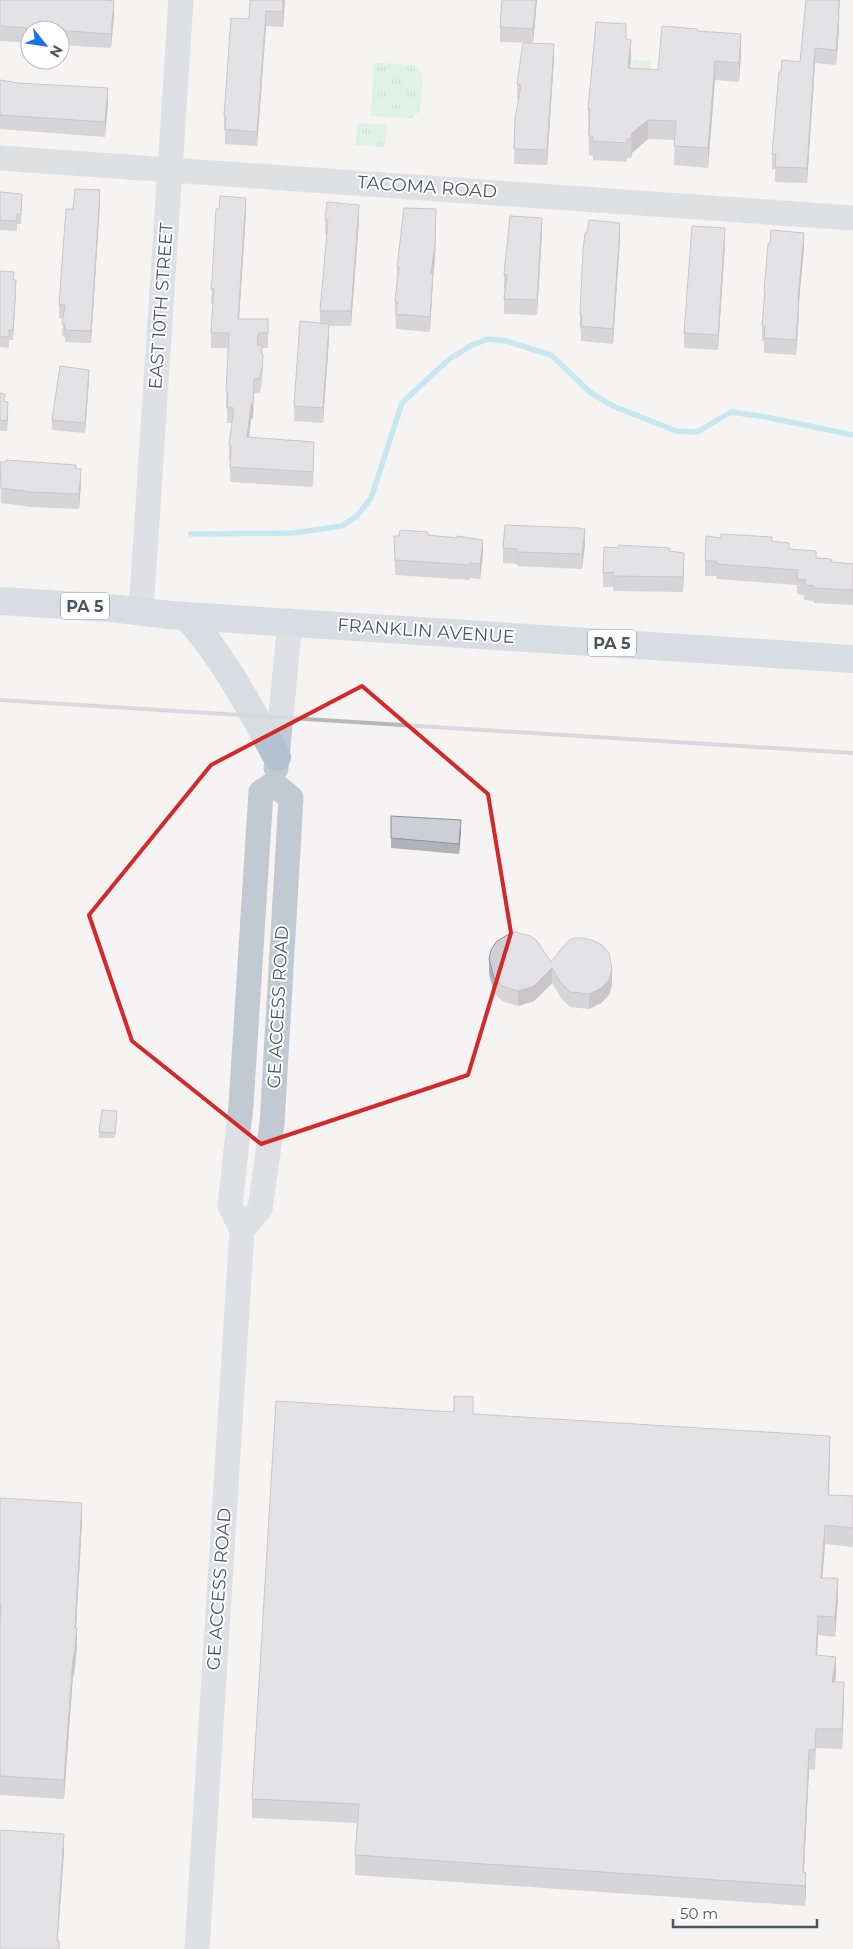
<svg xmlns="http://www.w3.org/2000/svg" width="853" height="1949" font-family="Montserrat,sans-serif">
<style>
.park{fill:url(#park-tufts)}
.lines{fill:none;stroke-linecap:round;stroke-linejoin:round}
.stream{stroke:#90daee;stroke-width:5.5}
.minor{stroke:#c1cad2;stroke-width:25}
.major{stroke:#b3c2d1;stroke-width:28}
.rail{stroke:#b5b8bd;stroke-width:4}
.wall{fill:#b0b2b7}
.shaded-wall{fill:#909195}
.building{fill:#cdcfd5;stroke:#909195}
.marked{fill:none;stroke:#d62828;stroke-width:4;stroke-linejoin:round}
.labels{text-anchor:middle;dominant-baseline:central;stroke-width:4;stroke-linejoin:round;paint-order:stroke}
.shield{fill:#fff;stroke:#808990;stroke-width:1}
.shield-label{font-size:16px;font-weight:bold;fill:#4a5661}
.street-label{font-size:18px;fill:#4a5661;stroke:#fff}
</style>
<defs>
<pattern id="park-tufts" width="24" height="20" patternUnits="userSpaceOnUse" patternTransform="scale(1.25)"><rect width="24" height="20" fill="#c3f1d5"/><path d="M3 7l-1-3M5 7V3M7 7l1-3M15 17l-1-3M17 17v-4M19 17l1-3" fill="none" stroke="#a0c6b0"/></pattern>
</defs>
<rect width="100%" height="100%" fill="#f5f3f3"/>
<!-- park -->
<path class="park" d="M633 60 651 61 650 79 632 78Z
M378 63 414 65 423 75 420 111 412 118 371 116 374 64Z
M358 123 387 125 384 147 355 145Z"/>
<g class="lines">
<!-- stream -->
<path class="stream" d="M191 534 293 533 342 526 357 516 371 498 402 403 448 360 472 345 488 339 506 341 551 355 591 393 613 406 676 431 697 432 731 412 766 417 853 435"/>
<!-- minor -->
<path class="minor" d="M0 158 853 218
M141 612 181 0
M276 768 290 621
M274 784 291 798 272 1124 260 1209 242 1230 230 1206 241 1105 261 792Z
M197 1949 242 1230"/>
<!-- major -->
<path class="major" d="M0 601 110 608 170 615 853 659
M186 616C224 657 250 708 277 757"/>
<!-- rail -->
<path class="rail" d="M0 700 853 753"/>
</g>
<!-- wall -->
<path class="wall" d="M0 0 114 16 111 48 60 45V30H30V43L0 41Z
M250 0H285L283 27 266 26 257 146 225 144V131H224V116L249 19Z
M537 0 533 43 500 42V27Z
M839 15V30L836 65 815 63 807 183 775 182V169H772V154L781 72 800 62Z
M698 31 741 53 739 82 715 80 708 168 674 165 675 140 648 139 632 153 631 158H627V162L593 160V156L589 155 588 110 626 40 631 59 630 69 658 70Z
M554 59 547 165 514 164 515 119 519 100 517 99V84Z
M0 80 108 103 105 137 0 129Z
M0 192 22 204 21 224H17V231L0 230Z
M100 203 91 343 65 342V337L62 336 63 318H59V305L73 209Z
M246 212 239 319H268V348H262L263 368 262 385H261L260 393 254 394 253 418 251 419 249 437 314 442 313 487 230 482V460H229V445L232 423H227V408L226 407 228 348H211V333L213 304H211L212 280Z
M325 219 359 220 351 326H329V339L323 423 294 421V406L320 323V311L327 234H325Z
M436 224 435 259 433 277 430 332 396 329 395 301 397 280V267Z
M542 233 537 315 504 314V299L505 290 504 289V274Z
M620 238 613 344 581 341V329H580V314Z
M725 243 718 350 684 348V333Z
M804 248 799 298V313L796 355 764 353V341H762V326L764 306V291Z
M0 271 14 280 16 290 13 340H9V348L0 347Z
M89 380 85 433 52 430V420Z
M0 393 8 412 7 431H0Z
M0 462 76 469 81 484 79 509 31 507 1 503Z
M580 529 585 544 582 569 517 566V564L503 563V548Z
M428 535 483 555 480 579 470 578V580L395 575 394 536Z
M721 538 772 541 789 549 832 562 853 564V605L814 603V601L804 600V595L797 594V585L717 579 716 576H705V561Z
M670 551 684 567 683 592 613 591V587H603V573Z
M461 830 459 854 391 848V838Z
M489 959 551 962 612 985 609 995 601 1003 589 1009 570 1007 561 998 552 983 534 1001 518 1006 502 1001 494 993 489 974Z
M117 1116 115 1138H99V1132Z
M473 1414 830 1456 829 1495 853 1496V1547L825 1544 822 1578 838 1598 835 1637 818 1635 817 1655 836 1676 835 1682 844 1702 842 1749 816 1748 815 1770 809 1769 804 1872 806 1892 805 1906 355 1875V1855L357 1823 252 1818V1799Z
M0 1498 82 1522 76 1628 77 1647 74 1675 73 1676 64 1799 0 1795Z"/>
<!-- shaded-wall -->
<path class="shaded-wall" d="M283 0H285L283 27Z
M536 0H537L533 43V29Z
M839 0H840L838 30V15Z
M114 1V16L111 48V34Z
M266 11V26L257 146V132Z
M839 15V30L836 65V50Z
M741 34V53L739 82V63Z
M631 40V59L628 88V68Z
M554 44V59L547 165V150Z
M815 48V63L807 183V168Z
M715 61V80L708 168V148Z
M108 88V103L105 137V122Z
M648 120V139L632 153 631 158 632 133Z
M100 190V203L91 343V331Z
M246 198V212L238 334V319Z
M359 205V220L351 326V311Z
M436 209 435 259 433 277 430 332 431 273Z
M542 218V233L537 315V300Z
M620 223V238L613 344V329Z
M725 228V243L718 350V335Z
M804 233V248L798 313V298Z
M16 280V290L13 340V330Z
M799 298V313L796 355V340Z
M329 324V339L323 423V408Z
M89 370V380L85 433V423Z
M254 379 253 418 251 419 247 452V437Z
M8 402V412L7 431V421Z
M81 469V484L79 509V494Z
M585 529V544L582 569V554Z
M483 540V555L480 579V564Z
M684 553V567L683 592V577Z
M461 820V830L459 854V844Z
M552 968V983L534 1001 518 1006V991Z
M612 970V985L609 995 601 1003 589 1009V994Z
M830 1436V1456L828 1515V1495Z
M82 1503V1522L75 1647V1628Z
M825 1525V1544L821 1597V1578Z
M838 1578V1598L835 1637V1617Z
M818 1616V1635L816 1674V1655Z
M77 1628V1647L74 1675 73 1676 64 1799V1780L73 1657Z
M836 1657V1676L832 1701V1682Z
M844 1682V1702L842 1749V1729Z
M809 1750V1769L803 1886V1872Z
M64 1834V1854L57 1949V1941Z
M806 1873V1892L805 1906V1886Z"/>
<!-- building -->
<path class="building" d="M0 0H105L114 1 111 34 0 26Z
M250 0H283V12L266 11 257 132 225 129 226 116H224L231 18 249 19Z
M502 0H536L533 29 500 27Z
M806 0H839L838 15H839L836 50 815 48 807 168 775 167 776 154H772L779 72H781L782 60 800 62Z
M596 22 626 24V39L631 40 628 68 658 70 662 26 698 29V31L741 34 739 63 715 61 708 148 674 146 676 121 648 120 632 133 631 139H627V143L593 141V136H589L590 109 588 110Z
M523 43 554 44 547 150 514 149 515 119 521 85 517 84Z
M0 80 18 83 108 88 105 122 0 115Z
M75 189 100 190 91 331 65 330V324H62L65 305H59L66 209H73Z
M0 192 22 194 21 214H17V221L0 220Z
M220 196 246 198 238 319H268V333H258L257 345H262L261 353 263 354 262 370H261L260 378 254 379 253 403 251 404 247 437 314 442 313 472 230 467 231 445H229L234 408H227L228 393 226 392 229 333H211L214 289H211L212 280 216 209H219Z
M327 202 359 205 351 311H320L328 220 325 219Z
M404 208 436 209 435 244 431 273H433L430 317 396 314 397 302 395 301 399 267H397Z
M510 216 542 218 537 300 504 299 507 275 504 274Z
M589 220 620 223 613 329 581 326 582 314H580L583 250 585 233H587Z
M692 226 725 228 718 335 684 333Z
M771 230 804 233 798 298H799L796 340 764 338 765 326H762L765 291H764L768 244 770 243Z
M0 271 14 272 13 280H16L13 330H9V337H0Z
M300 321 329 324 323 408 294 406Z
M60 366 89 370 85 423 52 420Z
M0 393 5 394 4 401 8 402 7 421 0 420Z
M6 460 76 465V469H81L79 494 31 492 1 488 0 462H6Z
M505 525 580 528 579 529H585L582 554 517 552V549L503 548Z
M400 530 428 532V535L457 538V536L483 540 480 564 470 563V565L395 560 394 536H399Z
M721 534 772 537 771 541 789 543V549L816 551V558L831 559 832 562 853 564V590L814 588V586L804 585 806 580 797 579 798 570 717 564 716 561H705L706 536 721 538Z
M619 545 670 548 669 551 684 553 683 577 613 576V572L603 573 604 547 619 548Z
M391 816 461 820 459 844 391 838Z
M515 932 530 936 537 941 551 962 568 941 574 938H584L594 941 602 945 609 953 612 970 609 980 601 988 589 994 570 992 561 983 552 968 534 986 518 991 502 986 494 978 489 959 491 950 496 942 507 935Z
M102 1110 117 1111 115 1133 99 1132Z
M454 1396 473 1397V1414L830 1436 828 1495 853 1496V1528L825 1525 821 1578H838L835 1617 818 1616 816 1655 836 1657 832 1682H844L842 1729H816L815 1750H809L803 1872 806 1873 805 1886 355 1855 359 1804 252 1799 276 1401 454 1412Z
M0 1498 82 1503 75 1628H77L74 1656 73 1657 64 1780 0 1776V1622L1 1604H0Z
M0 1830 64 1834 57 1941H59V1949H0Z"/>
<!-- marked area -->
<path d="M0 0H853V1949H0ZM362 686 488 794 511 933 468 1075 261 1144 132 1041 89 915 211 765Z" fill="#f5f3f3" fill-opacity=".55" fill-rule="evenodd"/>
<path class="marked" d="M362 686 488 794 511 933 468 1075 261 1144 132 1041 89 915 211 765Z"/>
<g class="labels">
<!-- shield labels -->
<g class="shield">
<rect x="61" y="592.5" width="48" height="27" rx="4"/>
<rect x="588" y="629.5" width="48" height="27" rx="4"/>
</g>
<g class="shield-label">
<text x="85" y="606">PA 5</text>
<text x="612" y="643">PA 5</text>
</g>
<!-- street labels -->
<g class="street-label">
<text transform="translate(427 187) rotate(4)">TACOMA ROAD</text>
<text transform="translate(161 306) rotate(-86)">EAST 10TH STREET</text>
<text transform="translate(426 631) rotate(4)">FRANKLIN AVENUE</text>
<text transform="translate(278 1007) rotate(-87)">GE ACCESS ROAD</text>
<text transform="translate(219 1589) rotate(-86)">GE ACCESS ROAD</text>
</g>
</g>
<!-- north arrow -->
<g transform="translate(45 45) rotate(120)"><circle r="24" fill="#ffffff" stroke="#b7bbc0"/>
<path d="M0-4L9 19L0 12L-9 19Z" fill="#1a73e8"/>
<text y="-8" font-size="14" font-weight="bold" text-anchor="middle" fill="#4a5661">N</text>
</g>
<!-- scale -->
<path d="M673 1919v8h144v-8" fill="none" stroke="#4a5661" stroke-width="2.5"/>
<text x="680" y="1919" font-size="15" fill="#4a5661" stroke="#ffffff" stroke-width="4" paint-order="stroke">50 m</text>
</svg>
